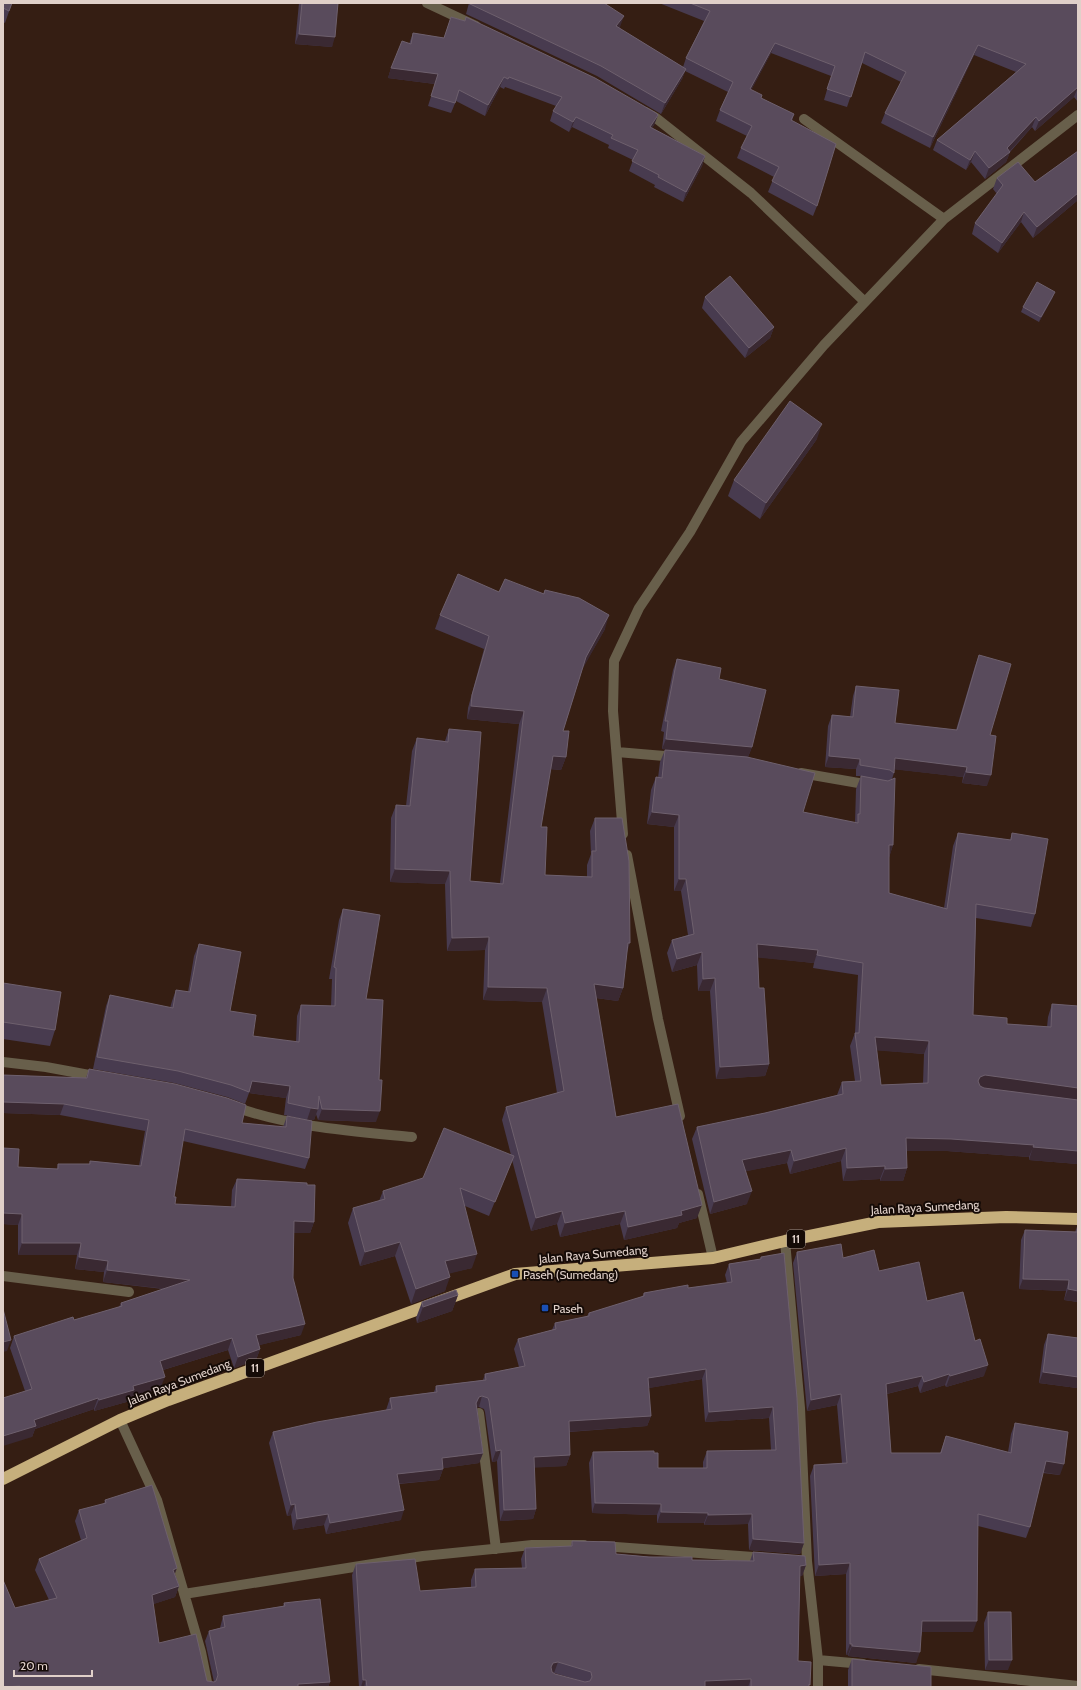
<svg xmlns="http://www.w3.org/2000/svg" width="1081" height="1690" font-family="Cabin,sans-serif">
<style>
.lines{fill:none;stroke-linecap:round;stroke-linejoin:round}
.minor{stroke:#685f4b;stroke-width:10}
.highway{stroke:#c6af7c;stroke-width:12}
.wall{fill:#483b4f;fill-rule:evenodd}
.shaded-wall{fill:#3a2932}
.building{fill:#594b5c;stroke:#6e606d;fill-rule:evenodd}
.transit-dot{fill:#1a4fb4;stroke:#150b07;stroke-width:1.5}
.labels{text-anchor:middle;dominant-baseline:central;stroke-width:4;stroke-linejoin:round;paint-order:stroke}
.shield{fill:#150b07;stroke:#a3958f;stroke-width:1}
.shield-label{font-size:11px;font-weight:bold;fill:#e0d0c9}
.street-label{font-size:12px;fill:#e0d0c9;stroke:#150b07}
.poi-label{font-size:12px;fill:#e0d0c9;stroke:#150b07;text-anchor:start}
</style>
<rect width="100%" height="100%" fill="#351e13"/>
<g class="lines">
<!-- minor -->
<path class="minor" d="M427 3 476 26
M645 112 656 118 751 193 865 302
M804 119 944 219
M617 752 676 757
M801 773 870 785
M623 834 613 711 614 661 639 608 690 532 741 442 824 345 944 219 1078 115
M627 855 658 1019 680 1116
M3 1062 46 1067 100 1077
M232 1106C290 1127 351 1131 412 1137
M698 1194 713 1258
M785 1241 800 1408 807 1561 818 1660V1687
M3 1276 129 1292
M479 1413 496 1549
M120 1420 157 1500 201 1652 208 1687
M602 1546 766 1558
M184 1594 423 1556 532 1545H584
M818 1660 863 1664
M919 1669 1078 1686"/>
<!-- highway -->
<path class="highway" d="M3 1479 120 1420 168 1400 515 1274 713 1258 785 1241 878 1222 1006 1217 1078 1219"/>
</g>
<!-- wall -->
<path class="wall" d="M3 3H12L5 23 3 22Z
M299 3H338L332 47 295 44Z
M469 3H604L620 27 619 28 683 67 686 58 704 21 659 3H1078V102L1074 97 1035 131 1032 127 1010 152 1006 162 985 179 971 162 966 170 933 150 937 140 1016 72 974 55 930 148 881 123 885 113 901 82 862 63 847 107 824 100 831 76 771 53 751 90 761 98 794 114 792 121 817 206 813 216 768 192 774 177 737 158 741 148 747 136 716 121 720 110 728 92 685 71 682 79 661 114 597 76 466 14Z
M451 17 465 21 466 17 658 115 654 125 652 128 705 156 702 166 683 202 654 187 655 185 629 171 633 160 608 148 609 145 572 127 569 132 550 121 553 111 556 106 505 87 504 89 500 87 485 116 456 101 451 113 428 106 435 84 388 78 391 68 409 44 413 33 444 38Z
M1078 151V200L1033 238 1021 222 998 253 972 234 975 223 997 194 993 189 997 178 1035 182Z
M705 297 774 327 770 338 745 358 702 308Z
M1053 297 1039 322 1021 312 1023 307Z
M817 439 760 519 728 496 734 480Z
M545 590 605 629 583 667 563 731 566 757 561 770 550 769 541 827 545 875 587 877V865L591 854 590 831 595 818 627 952 623 988 618 1001 596 998 616 1117 697 1218 679 1223 677 1228 624 1240 620 1224 560 1237 557 1224 531 1231 512 1160 489 1216 465 1206 472 1268 449 1273 445 1291 411 1304 395 1256 360 1266 348 1223 353 1208 379 1201 383 1191 511 1155 502 1120 506 1107 557 1093 542 1002 483 1000 485 950 447 951 445 884 390 882 391 818 396 805 406 806 412 751 417 738 445 741 449 729 470 881 500 883 519 724 467 719 468 708 484 649 435 629 440 615 499 592 543 594Z
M979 655 990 735 987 786 962 783 963 777 894 769V773L892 779 893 845 889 857V893L944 908 953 846 958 833 1010 840 1012 833 1035 914 1031 927 976 918 973 1015 1007 1024 1047 1027 1048 1017 1052 1004 1078 1006V1164L1029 1160V1157L947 1151H907V1168L903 1181H880V1179L843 1181 841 1161 790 1174 787 1163 746 1171 747 1204 710 1214 692 1139 697 1127 765 1113 837 1095 842 1082 855 1081 850 1046 855 1033 858 975 813 968 814 963 758 957 759 988 769 1064 765 1076 716 1079 710 991H698L697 965 672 972 667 953 672 940 688 935 681 891H674V827L647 824 651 790 656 777 658 778 660 762 665 750 679 751 662 749 664 732 661 731 673 670 677 659 752 747 748 757 803 812 855 823 856 789 861 776H856V769L825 767 828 726 832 715 850 717 853 696 856 686 895 723 956 730 975 666ZM877 1050 924 1054 923 1083 881 1085Z
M343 909 366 999 376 1122 318 1120 316 1114 314 1120H307L284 1115 286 1098 249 1093 245 1104 227 1097 174 1083 93 1069 106 1006 110 995 170 1008 172 1001 176 990 188 992 194 956 199 944 230 1011 253 1036 296 1042 297 1016 301 1005 331 1006 332 979H329L339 920Z
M3 983 55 1030 50 1046 3 1039Z
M89 1069 242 1123 283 1127 287 1116 309 1158 305 1169 183 1141 174 1197 175 1204 231 1207 232 1190 237 1179 307 1185 314 1222 310 1233H294L293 1278 301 1335 259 1345 260 1349 256 1360 234 1368 228 1350 163 1370 160 1389 132 1396 130 1401 94 1411V1409L35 1429 32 1437 25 1391 10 1348 14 1336 74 1320 119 1307 121 1303 163 1289 103 1282 104 1272 75 1269 77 1255H18V1225L3 1224V1148L18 1167 57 1169 58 1164H89L90 1161 139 1166 145 1131 60 1115 3 1113V1075L86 1078Z
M1078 1224V1302L1064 1300 1066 1291 1019 1289 1021 1240 1025 1230 1075 1232Z
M797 1252 843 1258 879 1271 927 1301 984 1376 946 1387 945 1385 920 1393 918 1386 887 1394 891 1453H940L946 1436 1008 1452 1011 1434 1015 1423 1060 1475 1043 1473 1030 1527 1026 1538 978 1526 973 1632H922L916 1663 848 1656V1655H846V1574L815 1576 810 1476 814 1465 842 1463 837 1405 807 1411 793 1263Z
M761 1257 804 1543 800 1554 749 1550 748 1524 704 1525V1523H657V1515L592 1513 589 1463 593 1452 658 1468H703V1462L707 1451 771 1450 769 1418 705 1422 702 1379 648 1388 651 1416 647 1426 569 1432 570 1455 566 1466 534 1467 536 1509 533 1519 500 1521 497 1461 492 1462 485 1412 484 1409 479 1407H477L483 1453 479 1463 443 1468V1469L439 1480 399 1484 401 1520 326 1534 324 1525 293 1530 291 1515 287 1516 269 1443 273 1432 386 1410 390 1398 434 1392 436 1386 483 1380 485 1374 519 1367 514 1349 518 1339 552 1330 555 1323 587 1316 589 1313 642 1297 644 1293 688 1288 727 1283 725 1275 729 1264 760 1259Z
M458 1295 452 1311 417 1323 416 1318 422 1302Z
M1048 1334 1078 1338V1386L1077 1388 1039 1383 1044 1345Z
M105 1500 175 1574 179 1586 175 1597 153 1604 159 1643 207 1681 214 1682 205 1641 209 1631 220 1628 223 1616 283 1606 284 1603 330 1682 328 1687H3L15 1608 49 1600 35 1570 39 1559 81 1540 75 1521 79 1510 104 1504Z
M572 1541 616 1554 692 1560 750 1561 753 1552 806 1565 802 1576H800L798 1661 809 1687H359L352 1575 356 1564 420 1591 471 1587V1580L475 1569 522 1568 521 1559 525 1548 571 1546ZM553 1673H554L585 1682 555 1674Z
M988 1612 1008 1670H985L984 1623Z
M852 1659 931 1687H848V1670Z"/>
<!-- shaded-wall -->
<path class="shaded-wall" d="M624 16 620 27 612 37 616 26Z
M299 34 335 37 332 47 295 44Z
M775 43 771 53 746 100 750 89Z
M978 45 974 55 930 148 933 137Z
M391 68 438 74 435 84 388 78Z
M686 69 682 79 661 114 665 103Z
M504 77 500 87 485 116 488 105Z
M1078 87 1074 97 1035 131 1039 121Z
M658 115 654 125 646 137 650 127Z
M576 117 572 127 569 132 573 122Z
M1036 117 1032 127 1008 153 1010 152 1006 162 985 179 989 168Z
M975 151 971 162 966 170 970 160Z
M705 156 702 166 683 202 686 192Z
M1078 193V200L1033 238 1037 227Z
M1024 212 1021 222 998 253 1002 243Z
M1055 292 1053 297 1039 322 1041 317Z
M774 327 770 338 745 358 749 348Z
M822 424 817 439 760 519 766 503Z
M609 615 605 629 582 670 586 657Z
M471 706 524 711 519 724 467 719Z
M666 739 752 747 748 757 662 749Z
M553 756 566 757 561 770 548 769Z
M829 756 860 759 856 769 825 767Z
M895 758 967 767 963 777 891 769Z
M966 772 991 775 987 786 962 783Z
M652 812 679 815 674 827 647 824Z
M889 845H893L889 858Z
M395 869 450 871 445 884 390 882Z
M679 879H686L681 891H674Z
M489 937 485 950 447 951 452 938Z
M628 943H630L626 956Z
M757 944 818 950 814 963 752 957Z
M702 952 697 965 672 972 677 959Z
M715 978 710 991H698L703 979Z
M594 984 623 988 618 1001 589 997Z
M488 987 547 988 542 1002 483 1000Z
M875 1037 929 1041 924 1054 871 1050Z
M769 1064 765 1076 716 1079 720 1067Z
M985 1075 1078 1088V1102L975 1090 980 1077Z
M252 1081 290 1086 286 1098 249 1093Z
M3 1102 64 1104 60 1115 3 1113Z
M311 1108 318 1109 314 1120H307Z
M322 1109 380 1111 376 1122 318 1120Z
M906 1138 951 1139 1034 1145 1029 1157 947 1151H902Z
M1033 1147 1078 1151V1164L1029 1160Z
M846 1148 841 1161 790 1174 794 1161Z
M791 1150 787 1163 738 1173 742 1160Z
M885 1166 880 1179 843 1181 847 1168Z
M907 1168 903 1181H880L885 1169Z
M752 1191 747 1204 710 1214 714 1202Z
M702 1205 697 1218 679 1223 677 1228 624 1240 628 1227Z
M562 1211 557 1224 531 1231 536 1218Z
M625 1211 620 1224 560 1237 565 1223Z
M3 1213 22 1214 18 1225 3 1224Z
M294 1221 314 1222 310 1233H290Z
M400 1242 395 1256 360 1266 365 1252Z
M22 1243H81L77 1255H18Z
M477 1254 472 1268 440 1276 445 1261Z
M79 1257 108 1261 104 1272 75 1269Z
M107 1270 190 1280 186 1291 103 1282Z
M450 1277 445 1291 411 1304 416 1289Z
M1023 1279 1069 1280 1066 1291 1019 1289Z
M1068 1289 1078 1291V1302L1064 1300Z
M458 1295 452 1311 417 1323 423 1307Z
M305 1324 301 1335 252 1347 256 1335Z
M232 1338 228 1350 156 1372 160 1361Z
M11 1340 7 1351 3 1352V1342Z
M260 1349 256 1360 234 1368 238 1357Z
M988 1365 984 1376 946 1387 950 1376Z
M706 1369 702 1379 644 1389 648 1378Z
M1043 1372 1078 1377V1386L1077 1388 1039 1383Z
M949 1374 945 1385 920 1393 924 1382Z
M922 1376 918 1386 882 1395 886 1384Z
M165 1377 160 1389 132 1396 130 1401 94 1411 99 1400 133 1386Z
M841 1394 837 1405 807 1411 811 1400Z
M482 1396 479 1407 475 1408 479 1397Z
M98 1398 94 1409 35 1429 32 1437 3 1446V1436L34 1420Z
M773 1407 769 1418 705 1422 709 1412Z
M651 1416 647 1426 565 1432 569 1421Z
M501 1450 497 1461 492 1462 496 1451Z
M483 1453 479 1463 438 1469 442 1458Z
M570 1455 566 1466 530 1468 534 1457Z
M1046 1461 1064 1464 1060 1475 1042 1472Z
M443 1469 439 1480 393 1484 397 1474Z
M595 1503 661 1504 657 1515 592 1513Z
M295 1504 291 1515 287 1516 291 1505Z
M536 1509 533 1519 500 1521 504 1510Z
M404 1510 401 1520 326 1534 330 1523Z
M661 1512 708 1513 704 1523H657Z
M328 1514 324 1525 293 1530 297 1519Z
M752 1514 748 1524 704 1525 708 1515Z
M753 1539 804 1543 800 1554 749 1550Z
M850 1563 846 1574 815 1576 819 1565Z
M806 1565 802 1576 796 1577 800 1566Z
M177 1568 173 1579V1570Z
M179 1586 175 1597 148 1606 152 1595Z
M922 1621H977L973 1632H918Z
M850 1644H852L848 1655H846Z
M852 1646 920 1652 916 1663 848 1656Z
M989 1660H1012L1008 1670H985Z
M558 1662 554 1673 549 1674 551 1667 553 1663Z
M751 1679 748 1687H703L705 1681Z
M363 1680H366L364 1687H361Z
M330 1682 328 1687H296L298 1684Z"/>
<!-- building -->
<path class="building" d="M3 3H12L9 11 3 8Z
M302 3H338L335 37 299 34Z
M470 3H604L624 16 616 26 686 69 665 103 601 66 470 4Z
M690 3H1078V87L1039 121 1036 117 1007 148 1010 152 989 168 975 151 970 160 937 140 1026 64 978 45 933 137 885 113 906 72 865 52 851 97 827 89 835 66 775 43 750 89 762 95 761 98 794 114 791 120 836 144 817 206 772 181 779 167 741 148 752 126 720 110 733 82 686 58 710 11Z
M451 17 465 21 466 17 595 78 656 113 658 115 650 127 705 156 686 192 658 177 659 175 632 161 638 150 611 138 613 135 576 117 573 122 553 111 562 97 509 77 508 79 504 77 488 105 459 90 455 103 431 96 438 74 391 68 402 41 411 44 413 33 444 38Z
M1078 151V193L1037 227 1024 212 1002 243 975 223 1003 185 997 178 1018 162 1035 182Z
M730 276 774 327 749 348 705 297Z
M1037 282 1055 292 1041 317 1023 307Z
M790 401 822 424 766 503 734 480Z
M458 574 499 592 505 579 544 594 545 590 579 598 609 615 586 657 563 731H569L566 757 553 756 541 827H547L545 875 592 877V851H596L595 818H622L629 861 630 943H628L623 988 594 984 616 1117 678 1104 702 1205 681 1211 682 1215 628 1227 625 1211 565 1223 562 1211 536 1218 506 1107 564 1091 547 988 488 987 489 937 452 938 450 871 395 869 396 805 410 806 417 738 448 742 449 729 481 732 470 881 503 884 524 711 471 706 472 695 489 636 440 615Z
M979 655 1011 664 990 735 996 736 991 775 966 772 967 767 895 758 894 773 890 770 860 765V759L829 756 832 715 853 717 856 686 899 690 895 723 957 730Z
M677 659 721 668 719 679 766 690 752 747 666 739 668 721H665Z
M665 750 747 757 815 773 803 812 858 823V814H860L861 776 888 781 895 778 893 845H889V893L947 909 958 833 1011 840 1012 833 1048 839 1035 914 976 904 973 1015 1007 1018V1024L1051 1027 1052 1004 1078 1006V1088L985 1075 980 1077 978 1081 980 1086 984 1088 1078 1100V1151L1033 1147 1034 1145 951 1139 906 1138 907 1168 885 1169V1166L847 1168 846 1148 794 1161 791 1150 742 1160 752 1191 714 1202 697 1127 765 1113 843 1094 842 1082 861 1081 855 1033H859L863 963 817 955 818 950 757 944 759 988H764L769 1064 720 1067 715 978 703 979 702 952 677 959 672 940 694 934 686 879H679V815L652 812 656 777 662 778ZM875 1037 929 1041 928 1083 881 1085Z
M343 909 380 915 366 999 383 1000 379 1080H382L380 1111 322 1109 319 1096 318 1109 311 1108 288 1103 290 1086 252 1081 249 1092 231 1085 178 1071 97 1057 110 995 173 1008 176 990 190 992 199 944 241 952 230 1011 256 1015 253 1036 299 1042 301 1005 335 1006 336 968 334 967Z
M3 983 61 992 55 1030 3 1022Z
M89 1069 175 1084 227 1098 246 1105 242 1123 286 1127 287 1116 312 1121 309 1158 185 1129 174 1197H176L175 1204 235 1207 237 1179 307 1183V1185H315L314 1222 294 1221 293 1278 305 1324 256 1335 260 1349 238 1357 232 1338 160 1361 165 1377 133 1386 134 1390 99 1400 98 1398 34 1420 36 1426 3 1436V1398L32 1389 14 1336 73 1317 74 1320 122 1306 121 1303 190 1280 107 1270 108 1261 79 1257 81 1243H22V1214L3 1213V1148L19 1149 18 1167 58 1169V1164H90V1161L141 1166 149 1120 64 1104 3 1102V1075L87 1078Z
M444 1128 514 1156 495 1202 460 1188 477 1254 445 1261 450 1277 416 1289 400 1242 365 1252 353 1208 385 1199 383 1191 423 1178Z
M1078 1224V1291L1068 1289 1069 1280 1023 1279 1025 1230 1077 1232Z
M841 1244 843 1258 874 1250 879 1271 919 1262 927 1301 963 1292 975 1341 980 1339 988 1365 950 1376 949 1374 924 1382 922 1376 886 1384 891 1453H941L946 1436 1011 1453 1015 1423 1068 1432 1064 1464 1046 1461 1030 1527 978 1514 977 1621H922L920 1652 852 1646V1644H850V1563L819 1565 814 1465 847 1463 841 1394 811 1400 797 1252Z
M784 1253 797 1398 804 1543 753 1539 752 1514 708 1515V1513L661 1512V1504L595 1503 593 1452 654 1451V1453H658V1468H707V1451L776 1450 773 1407 709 1412 706 1369 648 1378 651 1416 569 1421 570 1455 534 1457 536 1509 504 1510 501 1450 496 1451 489 1401 488 1398 482 1396 479 1397 476 1403 483 1453 442 1458 443 1469 397 1474 404 1510 330 1523 328 1514 297 1519 295 1504 291 1505 273 1432 317 1422 392 1409 390 1398 437 1392 436 1386 486 1380 485 1374 525 1366 518 1339 556 1329 555 1323 589 1316V1313L644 1296V1293L688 1285V1288L732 1282 729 1264 761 1259V1257Z
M456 1290 458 1295 423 1307 422 1302Z
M3 1309 11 1340 3 1342Z
M1048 1334 1078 1338V1377L1043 1372Z
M152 1485 177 1568 173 1570 179 1586 152 1595 159 1643 196 1634 207 1681 214 1682 216 1681 218 1675 209 1631 225 1627 223 1616 285 1606 284 1603 320 1599 330 1682 298 1684V1687H20V1686L3 1687V1580L15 1608 57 1598 39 1559 87 1538 79 1510 106 1503 105 1500Z
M572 1541 615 1542 616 1554 649 1557H692V1560L754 1561 753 1552 805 1556 806 1565 800 1566 798 1661 811 1662 810 1685 809 1684V1687H751V1679L705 1681V1687H367L366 1680H363L356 1564 415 1559 420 1591 476 1587 475 1569 526 1568 525 1548 572 1546ZM558 1662 591 1672 592 1677 590 1681 585 1682 555 1674 552 1672 551 1667 553 1663Z
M988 1612H1011L1012 1660H989Z
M852 1659 931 1667V1687H852Z"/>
<!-- markers -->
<g class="transit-dot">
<rect x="511" y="1270" width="8" height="8" rx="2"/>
<rect x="541" y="1304" width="8" height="8" rx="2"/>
</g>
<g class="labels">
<!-- shield labels -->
<g class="shield">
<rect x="787" y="1230" width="18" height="18" rx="3"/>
<rect x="246" y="1359" width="18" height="18" rx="3"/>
</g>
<g class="shield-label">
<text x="796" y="1239">11</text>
<text x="255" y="1368">11</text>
</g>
<!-- street labels -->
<g class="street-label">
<text transform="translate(925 1207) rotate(-3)">Jalan Raya Sumedang</text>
<text transform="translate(593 1254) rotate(-5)">Jalan Raya Sumedang</text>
<text transform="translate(179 1382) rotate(-21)">Jalan Raya Sumedang</text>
</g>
<!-- poi labels -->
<g class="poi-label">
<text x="523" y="1274">Paseh (Sumedang)</text>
<text x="553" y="1308">Paseh</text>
</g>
</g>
<!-- border -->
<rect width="1081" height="1690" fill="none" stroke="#e0d0c9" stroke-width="8"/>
<!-- scale -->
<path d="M14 1670v6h78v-6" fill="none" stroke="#e0d0c9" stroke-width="2"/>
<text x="20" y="1670" font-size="12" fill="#e0d0c9" stroke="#150b07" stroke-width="3" paint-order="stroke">20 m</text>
</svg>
